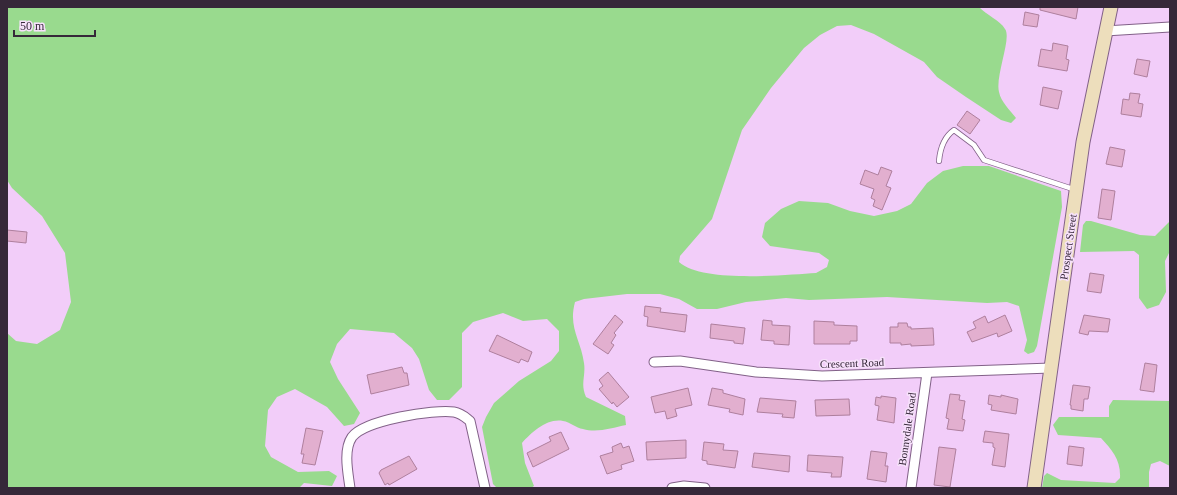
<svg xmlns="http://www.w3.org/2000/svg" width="1177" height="495" font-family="'Times New Roman',serif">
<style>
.green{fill:#99da8e}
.building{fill:#e2afcf;stroke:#ae7f9d}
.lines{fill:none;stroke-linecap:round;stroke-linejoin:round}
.service-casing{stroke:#826188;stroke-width:6}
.minor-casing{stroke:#826188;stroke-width:11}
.secondary-casing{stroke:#826188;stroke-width:15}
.service{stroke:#fff;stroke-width:4.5}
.minor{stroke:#fff;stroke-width:9}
.secondary{stroke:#eddebc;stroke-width:13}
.labels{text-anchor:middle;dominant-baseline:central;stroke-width:3;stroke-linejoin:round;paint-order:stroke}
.street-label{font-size:11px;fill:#362839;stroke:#f7e1fb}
</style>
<rect width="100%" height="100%" fill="#f2cdf9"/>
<!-- green -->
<path class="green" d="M7 7H979C986 15 1000 20 1005 29 1012 38 995 76 999 92 1001 102 1010 110 1016 118L1011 123 1001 120 966 97 937 77 924 62 874 34 851 25 837 26 820 35 804 48 771 88 742 130 712 219 680 256 679 262C702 283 784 275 816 273L827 267 829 260 819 253 770 246 762 237 765 223 781 209 799 201 828 203 850 211 874 216 897 211 911 204 927 183 943 171 963 166H989L1061 191 1062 207 1037 346 1034 352 1028 354 1024 351 1027 340 1019 306 1007 302 987 303 887 297 809 300 786 298 746 302 717 309H697L679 299 660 294H627L584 299 575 302C568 328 581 340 584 363 586 376 580 383 586 397L625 416 626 425C612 428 597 433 583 429 576 428 570 422 563 421 547 418 532 432 522 443L525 463 534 486 531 488H497L493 484 482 427 486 417 494 403 519 381 551 361 559 351V331L547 319 523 321 503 313 473 322 462 333V387L449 400H437L429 390 419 359 412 348 394 333 350 329 337 344 330 362 338 379 360 413 354 424 344 426 327 407 295 389 277 397 268 410 265 446 271 457 298 472 329 471 337 476 332 486 304 483 299 488H7V333L16 341 37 344 60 330 71 302 65 253 42 216 12 188 7 180Z
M1086 221H1091L1140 235 1155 236 1170 221V251L1165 261 1166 292 1159 305 1147 309 1139 298V255L1134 251 1080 252 1083 225Z
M1113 400 1170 401V466L1160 461 1151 464 1149 472V488H1042L1044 476 1047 473 1061 480 1115 483 1120 478C1121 460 1112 450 1101 438L1058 435 1053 425 1059 417H1109V406Z"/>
<!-- building -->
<path class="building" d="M1040 7H1078L1076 19 1040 10Z
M1025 12 1039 15 1037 27 1023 25Z
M1053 43 1068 46 1066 59 1069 60 1067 71 1038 66 1041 49 1052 51Z
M1137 59 1150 61 1147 77 1134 74Z
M1043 87 1062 91 1058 109 1040 105Z
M1130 93 1140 94 1138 103 1143 104 1141 117 1121 114 1123 99 1129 100Z
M967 111 980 120 970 134 957 125Z
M1110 147 1125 150 1122 167 1106 164Z
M881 167 892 171 886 186 891 188 882 210 873 206 875 200 871 198 874 189 860 184 865 170 878 175Z
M1102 189 1115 191 1111 220 1098 218Z
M7 230 27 232 26 243 7 241Z
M1090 273 1104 275 1101 293 1087 291Z
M645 306 661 308 660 312 687 315 685 332 647 326 648 317 644 316Z
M615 315 623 322 614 333 616 335 611 343 614 345 608 354 593 344Z
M1005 315 1012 331 998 337 997 333 972 342 967 332 976 328 973 322 985 316 988 323Z
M1084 315 1110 319 1108 332 1089 331 1088 335 1079 333Z
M763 320 772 321V325L790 326 789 345 774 344V341L761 340Z
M814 321 834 322V325L857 326V341H850V344H814Z
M898 323H907L908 327H911V329L933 328 934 345 911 346V344L901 345V343H890V327H898Z
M711 324 745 328 743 344 734 343V341L710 338Z
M497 335 532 352 528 362 521 359 519 363 489 351Z
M1145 363 1157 365 1154 392 1140 390Z
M402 367 404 373H407L409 385 371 394 367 375Z
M608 372 629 397 617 407 613 402 612 404 599 389 603 386 599 380Z
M1073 385 1090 387 1088 399H1084L1083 411 1071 409V405H1070Z
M688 388 692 405 675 409 677 416 667 419 665 411 655 413 651 397Z
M712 388 723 390V393L745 399 743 415 729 412 730 409 708 405Z
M950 394 960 395 959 400 965 401 962 419 965 420 963 431 947 429 949 419 946 418Z
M989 395 1001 397V395L1018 399 1016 414 991 410 992 405 988 404Z
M881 396 896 398 894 423 877 420 879 406 875 405 876 397 881 398Z
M760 398 796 401 794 418 782 417 783 414 757 412Z
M849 399 850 415 816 416 815 400Z
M306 428 323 431 315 465 302 463 304 454H301Z
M985 431 1009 434 1005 467 992 465 995 448 993 447V443L983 442Z
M561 432 569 449 533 467 527 453 551 441 549 437Z
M686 440V458L647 460 646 442Z
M704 442 724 444 723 450 738 451 735 468 707 464V461L702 460Z
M621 443 623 448 629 446 634 461 621 465 622 469 607 474 600 456 613 452 612 447Z
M1069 446 1084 448 1082 466 1067 464Z
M939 447 956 449 950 487 934 485Z
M871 451 887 453 885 466H888L886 482 867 479Z
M754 453 790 456 789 472 752 467Z
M808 455 843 457 841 477H831L832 473 807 471Z
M409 456 417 469 389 485 388 483 385 485 379 473 381 470Z"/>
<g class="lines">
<defs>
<path id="service" d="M939 161C940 150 944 137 954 130L974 145 984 160 1076 190"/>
<path id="minor" d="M1105 31 1170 27
M654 362 680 361 756 372 822 376 1051 368
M350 488C348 473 343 450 352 437 365 420 434 409 454 412 461 413 465 417 470 421L485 488
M672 488 684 486 705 488
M911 488 927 373"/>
<path id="secondary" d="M1034 488 1083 142 1111 7"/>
</defs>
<!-- service casing -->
<use href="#service" class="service-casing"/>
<!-- minor casing -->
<use href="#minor" class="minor-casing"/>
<!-- secondary casing -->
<use href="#secondary" class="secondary-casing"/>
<!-- service -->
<use href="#service" class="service"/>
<!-- minor -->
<use href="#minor" class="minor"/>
<!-- secondary -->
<use href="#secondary" class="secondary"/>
</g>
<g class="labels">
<!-- street labels -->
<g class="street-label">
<text transform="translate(1068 247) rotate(-82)">Prospect Street</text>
<text transform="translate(852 363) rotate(-2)">Crescent Road</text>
<text transform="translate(907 429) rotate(-82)">Bonnydale Road</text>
</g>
</g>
<!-- border -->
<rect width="1177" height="495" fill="none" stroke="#362839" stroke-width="16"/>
<!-- scale -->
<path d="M14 30v6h81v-6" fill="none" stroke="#362839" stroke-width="2"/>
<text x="20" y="30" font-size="12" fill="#362839" stroke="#f7e1fb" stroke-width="3" paint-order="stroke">50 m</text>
</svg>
